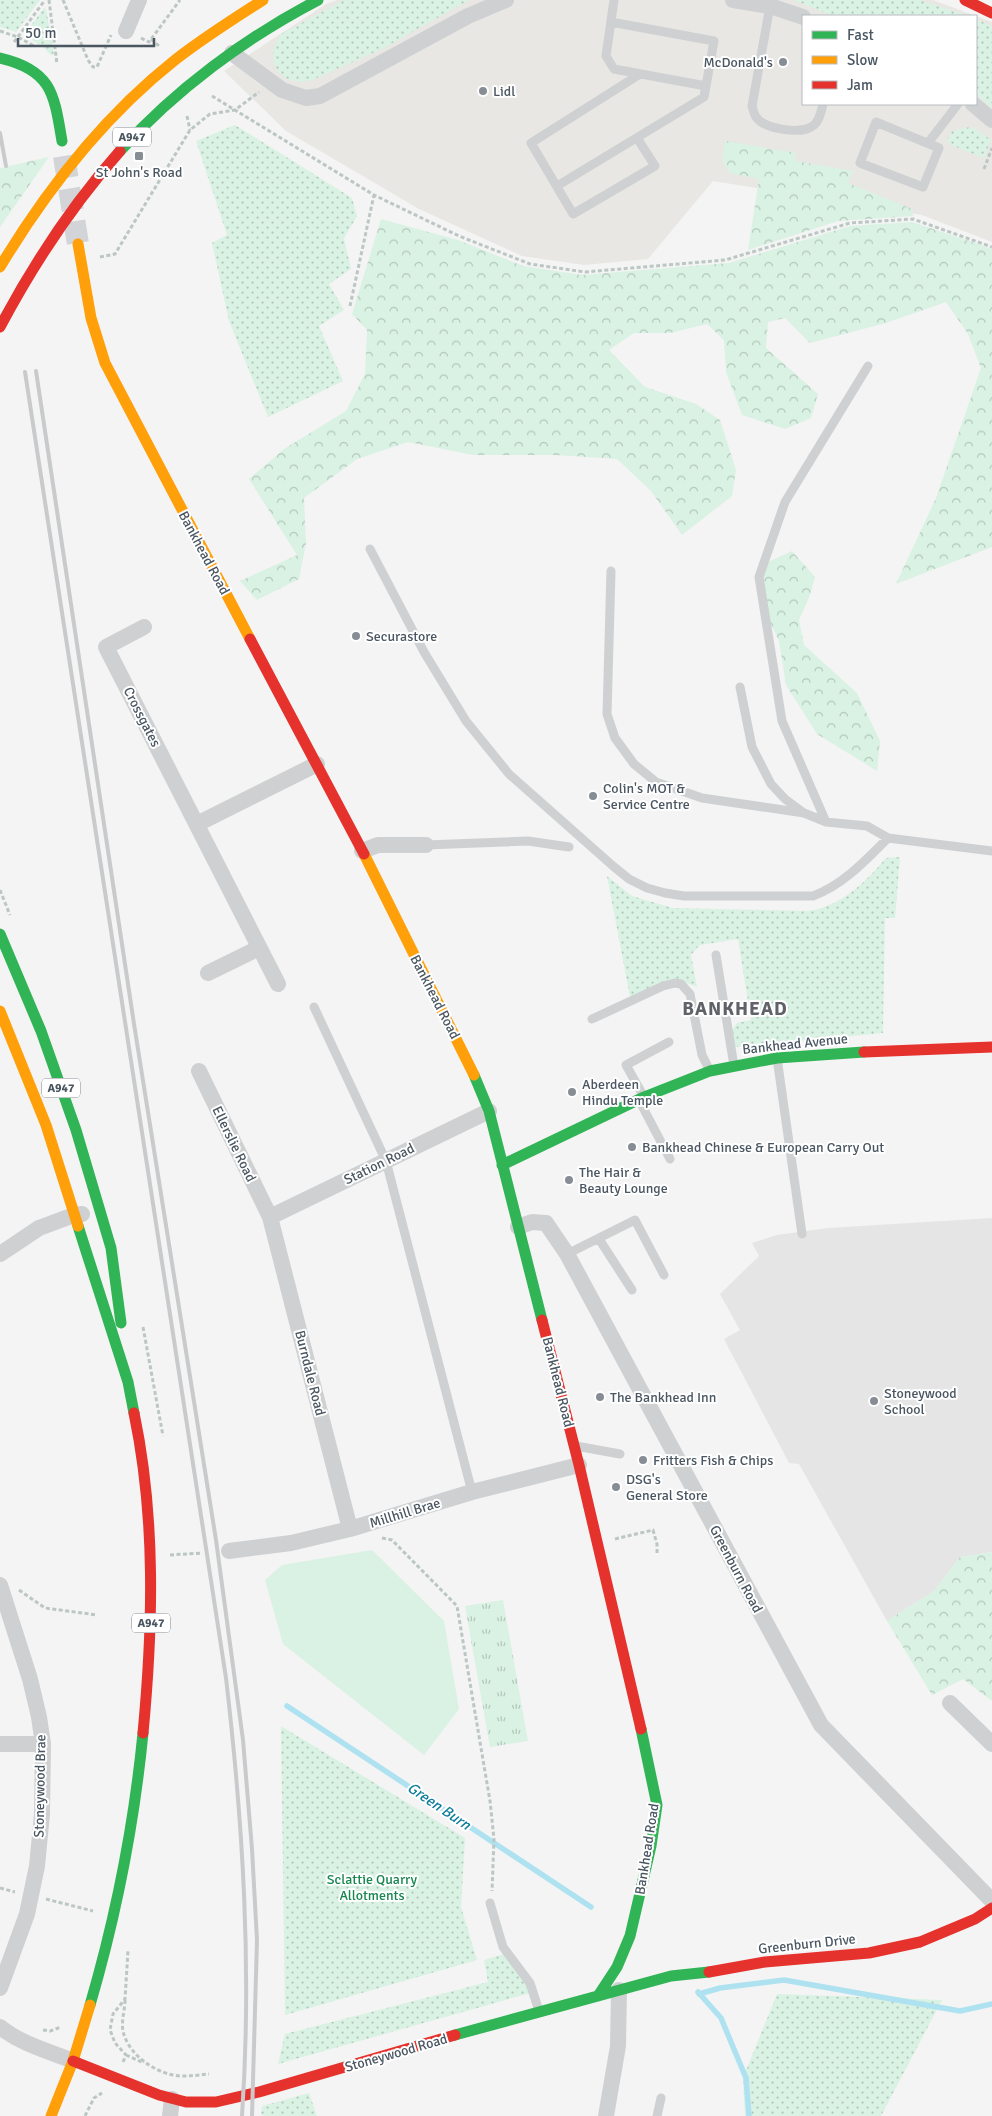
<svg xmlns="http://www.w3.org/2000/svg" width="992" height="2116" font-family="Signika,sans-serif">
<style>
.commercial{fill:#e8e7e3;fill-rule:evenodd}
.education{fill:#e6e5e6}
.grass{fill:url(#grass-dots)}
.forest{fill:url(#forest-crowns)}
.park{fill:url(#park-tufts)}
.pitch{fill:#d9f2e3}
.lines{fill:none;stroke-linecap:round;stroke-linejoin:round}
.stream{stroke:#aee2f0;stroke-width:5.5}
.secondary-tunnel{stroke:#d2d4d7;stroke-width:22;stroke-dasharray:22 11;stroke-linecap:butt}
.path{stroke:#bcc7c4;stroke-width:3;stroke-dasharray:4 2.5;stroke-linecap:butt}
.lane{stroke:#ced0d2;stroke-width:9}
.street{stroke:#ced0d2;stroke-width:16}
.fast{stroke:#30b455;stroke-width:11}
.slow{stroke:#ff9f0a;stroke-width:11}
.jam{stroke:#e5322d;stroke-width:11}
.rail{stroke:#c9cacc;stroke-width:4}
.poi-dot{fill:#868d94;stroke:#fff;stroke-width:2}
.labels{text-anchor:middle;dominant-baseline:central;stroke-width:4;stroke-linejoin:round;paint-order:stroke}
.shield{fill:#fff;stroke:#808990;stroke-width:1}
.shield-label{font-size:12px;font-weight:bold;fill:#4a5661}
.poi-label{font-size:14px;fill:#4a5661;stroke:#fff;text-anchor:start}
.street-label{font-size:14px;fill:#4a5661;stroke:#fff}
.park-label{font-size:14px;fill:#17864f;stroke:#fff}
.water-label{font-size:15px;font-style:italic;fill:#0c7c9b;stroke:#fff}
.district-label{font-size:19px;font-weight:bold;letter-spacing:1px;fill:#5f6368;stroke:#fff}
</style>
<defs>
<pattern id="grass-dots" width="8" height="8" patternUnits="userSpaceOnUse" patternTransform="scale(1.25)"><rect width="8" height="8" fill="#d9f2e3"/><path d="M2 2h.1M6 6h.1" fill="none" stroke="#b2c7bb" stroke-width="1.8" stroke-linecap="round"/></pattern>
<pattern id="forest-crowns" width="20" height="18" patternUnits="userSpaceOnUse" patternTransform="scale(1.25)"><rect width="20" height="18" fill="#d9f2e3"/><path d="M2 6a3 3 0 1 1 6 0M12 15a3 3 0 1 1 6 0" fill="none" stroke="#b2c7bb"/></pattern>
<pattern id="park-tufts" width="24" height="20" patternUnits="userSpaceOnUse" patternTransform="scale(1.25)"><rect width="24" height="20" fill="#d9f2e3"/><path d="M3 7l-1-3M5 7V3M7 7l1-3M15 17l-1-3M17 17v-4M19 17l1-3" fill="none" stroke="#b2c7bb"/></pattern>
</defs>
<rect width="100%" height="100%" fill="#f4f4f4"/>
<!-- commercial -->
<path class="commercial" d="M337 0H933L992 22V242L922 215 713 181 648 259 584 265 522 256 419 209 286 131 224 71 326 4ZM803 16H976V104H803Z"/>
<!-- education -->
<path class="education" d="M992 1218V1552L960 1557 934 1591 887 1621 799 1464 789 1463 724 1339 740 1330 720 1294 759 1256 752 1243 777 1235 828 1228Z"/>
<!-- grass -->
<path class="grass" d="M0 0H40L16 32 0 27Z
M344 0H469L384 48 312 80C280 88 262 61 281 34Z
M794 0H919L969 16H833Z
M44 8 46 9 54 55H51L44 48 24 35Z
M976 19 992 26V108L976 94Z
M235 125 352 198 357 216 344 238 351 269 329 284 344 310 319 326 343 381 268 417 229 321 212 243 227 235 196 141Z
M970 127 976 129 991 140 984 158 951 145 947 140 952 131Z
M900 857 895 918H885L883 1033 736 1047 733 1046 731 1032 737 1023 751 1020 738 939 700 945 691 955 697 987 676 979 666 981 630 997 607 876 632 896 673 908 807 911C839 908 866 882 886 858Z
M281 1726 465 1838 461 1907 477 1960 285 2015Z
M504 1954 527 1985 530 1993 278 2064 285 2034 488 1982 484 1960Z
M777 1994 942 2000 881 2116H745L743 2078Z
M309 2093 317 2116H264L261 2114 262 2106Z"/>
<!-- forest -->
<path class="forest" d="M725 141 796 153 795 161 853 171 848 183 912 209 913 216 838 221 748 250 759 179 730 173 722 161Z
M49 157 0 227V168Z
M381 219 458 240 523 266 582 275 729 263 850 226 912 222 990 248 992 249V547L896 584 936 498 981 368 968 334 946 302 886 323 810 343 785 318 768 322 766 348 818 394 811 418 785 429 742 415 726 372 724 340 707 324 670 333H634L609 350 645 387 696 404 720 420 736 470 732 496 682 535 651 491 617 459 556 455H473L408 442 357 459 304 498 306 543 299 579 257 600 240 581 297 555 249 479 284 449 346 411 365 374 367 330 352 314Z
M792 551 815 577 810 595 799 620 804 645 857 693 880 741 877 771 817 734 786 685 779 641 759 599 766 563Z
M992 1552V1701L963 1679 932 1695 887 1621 934 1591 960 1557Z"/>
<!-- park -->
<path class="park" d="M503 1600 528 1741 490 1747 465 1606Z"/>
<!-- pitch -->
<path class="pitch" d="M372 1550 444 1621 459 1709 424 1755 283 1644 265 1580 282 1565Z"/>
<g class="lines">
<!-- stream -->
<path class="stream" d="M287 1706 591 1907
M698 1992 721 2018 746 2078 749 2116
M699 1994 720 1988 784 1980 960 2011 992 2004"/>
<!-- secondary-tunnel -->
<path class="secondary-tunnel" d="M64 156 78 244"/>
<!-- path -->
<path class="path" d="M49 0 57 64
M63 0 88 60 93 67H97L111 35
M0 31 18 37 34 46
M141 38 149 42 180 0
M151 39 159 46
M14 42 45 0
M212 96 374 195 459 236 530 264 585 272 725 260 850 223 913 219 992 247
M187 116 190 130
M984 169 992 148
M100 257 115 254 190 130 210 114 235 110 259 92
M350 306 374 195
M0 890 10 915
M143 1327 163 1436
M382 1538 392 1540 457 1606 490 1801 494 1839 492 1891
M615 1539 653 1530 657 1544V1555
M170 1555 202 1553
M19 1590 45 1608 97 1615
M0 1888 15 1892
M46 1899 93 1911
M125 2000C125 2010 121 2021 123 2031 128 2055 157 2075 181 2076 191 2076 200 2075 209 2074
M43 2030 50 2031 61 2027
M126 2055 144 2063
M123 2062 126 2055 115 2043 110 2030 113 2014 125 1999 128 1951
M85 2116 94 2098 102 2093"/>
<!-- lane -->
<path class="lane" d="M614 0 606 56 614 69 706 86
M770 6 752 106C753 109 754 114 756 117 764 129 799 134 811 127 819 123 821 112 823 104
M876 122 939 148 923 187 860 163Z
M637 138 655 166 573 214 531 143 640 74
M928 143 958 104
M557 186 704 97 714 41 611 22
M370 549 424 652 466 721 509 774 613 866 629 879 647 888 665 893 684 896H813C843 885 866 860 888 838L992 851
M611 571 607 714 615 738 634 764 656 782 702 798 804 813
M740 687 752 747 771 784 785 799 804 813 826 822 867 826 888 838
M826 822 782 721 759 577 785 502 868 366
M426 845 528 841 569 847
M716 955 734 1066
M314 1007 386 1161 472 1492
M592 1019 663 986 675 983 681 984 690 994 702 1055 710 1071
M777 1058 802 1234
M644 1097 626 1065 669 1042
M639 1100 670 1159
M599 1239 632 1290
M567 1254 635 1220 664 1275
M576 1446 620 1454
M490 1903 503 1947 530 1983 539 2011
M657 2116 661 2098"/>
<!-- street -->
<path class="street" d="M733 0 770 6 803 17
M126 31 139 0
M232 53 282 90 306 98 320 96 468 16 506 0
M973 104 992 120
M144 627 106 647 278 984
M197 824 317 764
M362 851 378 845H426
M208 973 259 948
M199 1071 270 1217 350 1529
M270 1217 489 1111
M518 1227 532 1222 546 1223 567 1254 821 1725 992 1901
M0 1254 39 1228 74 1215 82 1214
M229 1551 291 1543 350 1529 472 1492 579 1465
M0 1585 30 1679 39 1717 43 1744 42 1814 37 1866 27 1914 0 1988
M950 1703 992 1744
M0 1744H43
M0 2027C21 2044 48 2051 73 2061
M170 2116 172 2099
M606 2116 618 2046 619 1990"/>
<!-- fast -->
<path class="fast" d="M0 58C52 70 54 94 62 141
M120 151C175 90 245 38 318 0
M0 934 41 1031 76 1130 111 1248 121 1323
M474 1075 489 1111 542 1320
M502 1165 644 1097 710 1071 777 1058 864 1052
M78 1226 128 1382 134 1413
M598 1996 617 1967 630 1936 651 1846 657 1805 641 1729
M90 2005C116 1916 134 1825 143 1733
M455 2035 671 1976 709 1972"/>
<!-- slow -->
<path class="slow" d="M78 244 91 318 105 363 250 639
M0 267C47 189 103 117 175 60 203 38 233 19 263 0
M364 854 474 1075
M0 1011 46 1125 78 1226
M51 2116 73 2061 90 2005"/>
<!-- jam -->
<path class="jam" d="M965 0 992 13
M0 327C34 263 72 205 120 151
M250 639 364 854
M864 1052 992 1047
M542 1320 579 1465 641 1729
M134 1413C156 1518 153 1627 143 1733
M709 1972 765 1962 869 1953 920 1942 975 1919 992 1908
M73 2061 159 2095 186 2102H216L259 2092 455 2035"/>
<!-- rail -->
<path class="rail" d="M0 133 6 166
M36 371 134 1024 216 1540 243 1740 252 1849 257 1940 252 2116
M25 372 226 1678C243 1824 252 1969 242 2116"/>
</g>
<!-- markers -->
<g class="poi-dot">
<circle cx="783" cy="62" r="5"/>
<circle cx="483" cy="91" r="5"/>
<rect x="134" y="151" width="10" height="10" rx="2.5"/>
<circle cx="356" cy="636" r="5"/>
<circle cx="593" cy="796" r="5"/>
<circle cx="572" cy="1092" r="5"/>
<circle cx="632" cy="1147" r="5"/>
<circle cx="569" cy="1180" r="5"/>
<circle cx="600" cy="1397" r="5"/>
<circle cx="874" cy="1401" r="5"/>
<circle cx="643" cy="1460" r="5"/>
<circle cx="616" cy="1487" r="5"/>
</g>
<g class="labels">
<!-- shield labels -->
<g class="shield">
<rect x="113" y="127.5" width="38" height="19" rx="4"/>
<rect x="42" y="1078.5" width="38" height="19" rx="4"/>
<rect x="132" y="1613.5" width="38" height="19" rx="4"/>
</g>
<g class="shield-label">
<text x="132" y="137">A947</text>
<text x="61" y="1088">A947</text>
<text x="151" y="1623">A947</text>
</g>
<!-- poi labels -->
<g class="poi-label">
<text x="773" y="62" text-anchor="end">McDonald's</text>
<text x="493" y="91">Lidl</text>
<text x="139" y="172" text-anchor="middle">St John's Road</text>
<text x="366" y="636">Securastore</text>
<text x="603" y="788">Colin's MOT &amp;<tspan x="603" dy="16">Service Centre</tspan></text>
<text x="582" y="1084">Aberdeen<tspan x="582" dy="16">Hindu Temple</tspan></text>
<text x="642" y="1147">Bankhead Chinese &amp; European Carry Out</text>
<text x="579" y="1172">The Hair &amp;<tspan x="579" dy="16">Beauty Lounge</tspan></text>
<text x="884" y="1393">Stoneywood<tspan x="884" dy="16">School</tspan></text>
<text x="610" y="1397">The Bankhead Inn</text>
<text x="653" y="1460">Fritters Fish &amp; Chips</text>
<text x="626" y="1479">DSG's<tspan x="626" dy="16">General Store</tspan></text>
</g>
<!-- street labels -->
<g class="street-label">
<text transform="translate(204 553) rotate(62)">Bankhead Road</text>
<text transform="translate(142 717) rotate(63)">Crossgates</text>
<text transform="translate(435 997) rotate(63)">Bankhead Road</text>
<text transform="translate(795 1044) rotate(-6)">Bankhead Avenue</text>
<text transform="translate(234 1144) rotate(64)">Ellerslie Road</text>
<text transform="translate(379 1164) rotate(-26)">Station Road</text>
<text transform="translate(310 1373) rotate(76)">Burndale Road</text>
<text transform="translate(558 1382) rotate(76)">Bankhead Road</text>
<text transform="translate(405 1513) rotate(-17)">Millhill Brae</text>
<text transform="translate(736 1569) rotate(62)">Greenburn Road</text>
<text transform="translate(40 1786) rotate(-89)">Stoneywood Brae</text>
<text transform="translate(647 1849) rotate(-81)">Bankhead Road</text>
<text transform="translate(807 1944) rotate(-6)">Greenburn Drive</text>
<text transform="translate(396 2053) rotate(-16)">Stoneywood Road</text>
</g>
<!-- park labels -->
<g class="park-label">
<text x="372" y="1879">Sclattie Quarry<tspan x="372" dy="16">Allotments</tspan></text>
</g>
<!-- water labels -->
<g class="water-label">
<text transform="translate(439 1806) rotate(34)">Green Burn</text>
</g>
<!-- district labels -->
<g class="district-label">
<text x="735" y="1009">BANKHEAD</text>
</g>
</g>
<!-- legend -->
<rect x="802" y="15" width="175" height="90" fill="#ffffff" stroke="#b7bbc0"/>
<rect x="812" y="31" width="25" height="8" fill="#30b455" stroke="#b7bbc0"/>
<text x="847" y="40" font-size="15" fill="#4a5661">Fast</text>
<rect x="812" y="56" width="25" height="8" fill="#ff9f0a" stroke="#b7bbc0"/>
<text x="847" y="65" font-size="15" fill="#4a5661">Slow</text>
<rect x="812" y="81" width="25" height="8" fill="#e5322d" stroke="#b7bbc0"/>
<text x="847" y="90" font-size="15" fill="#4a5661">Jam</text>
<!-- scale -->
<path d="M18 38v8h136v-8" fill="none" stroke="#4a5661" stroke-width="2.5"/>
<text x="25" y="38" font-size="15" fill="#4a5661" stroke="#ffffff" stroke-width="4" paint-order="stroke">50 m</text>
</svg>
